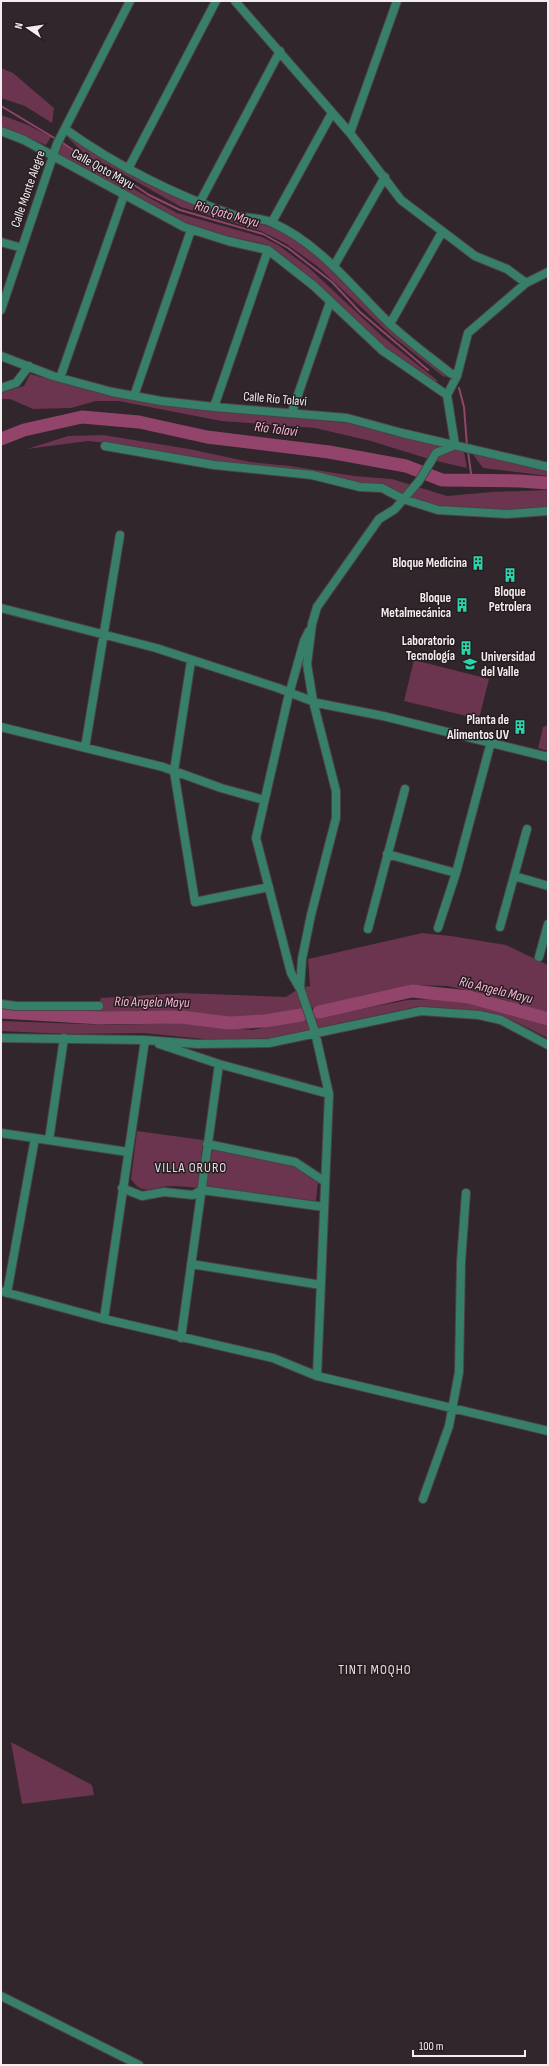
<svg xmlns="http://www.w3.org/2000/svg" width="549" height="2066" font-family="'Sofia Sans Condensed',sans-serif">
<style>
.green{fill:#6b344f}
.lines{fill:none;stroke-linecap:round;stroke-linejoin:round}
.stream{stroke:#92446b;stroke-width:2}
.river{stroke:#92446b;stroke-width:13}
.minor-casing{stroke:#4b4247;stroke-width:10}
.minor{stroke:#387f6a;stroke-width:8}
.labels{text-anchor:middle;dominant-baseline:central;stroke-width:3;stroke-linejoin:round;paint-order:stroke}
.street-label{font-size:13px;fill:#f4edf0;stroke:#261d21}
.poi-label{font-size:13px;font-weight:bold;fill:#f4edf0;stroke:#261d21;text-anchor:end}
.water-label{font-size:14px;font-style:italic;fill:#fab5d4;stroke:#261d21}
.neighbourhood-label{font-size:14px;letter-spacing:1px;fill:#e8dbe0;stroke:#261d21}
</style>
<rect width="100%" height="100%" fill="#30262b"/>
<!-- green -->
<path class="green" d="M1 68 13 73 54 108 52 123 25 106 1 98Z
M1 115 28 125 51 137 46 145 1 126Z
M66 136 116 167 174 194 231 217 275 228 306 246 449 375 444 377 392 336 317 266 285 243 261 231 181 207 111 167 88 157Z
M62 142 85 162 177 213 262 237 278 245 308 267 383 337 438 381 433 383 384 349 317 283 269 245 218 234 178 220 56 154Z
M30 374 100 393 132 400 207 410 348 423 392 435 452 445 464 452 467 468 432 460 371 441 315 428 221 421 119 401H96L71 408 33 409 10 399H1V393L24 386Z
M103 435 189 449 250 462 290 466 354 476 392 479 447 496 492 492 548 490V509L504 510 432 505 382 485 361 484 325 475 272 467 247 466 173 456 123 445 88 441 27 449 68 436Z
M471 452 548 469V476L483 468Z
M414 660 489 679 479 719 404 701Z
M548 725V751L538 748 543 727Z
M422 933 451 936 506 945 548 965V1014L499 998 448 986 412 985 329 1005 267 1016 234 1018 177 1012 119 1017 97 1012 101 998 181 993 286 997 300 988 310 986 308 959Z
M435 999 468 1002 546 1024 548 1025V1038L506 1017 488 1012 420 1006 271 1038 215 1040 143 1033 67 1034 1 1031V1021L110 1025 177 1023 252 1030 408 1000Z
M137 1131 203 1140 198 1188C189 1187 180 1186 172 1186 155 1186 143 1198 131 1179Z
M212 1150 293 1165 318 1181 316 1201 206 1186Z
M11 1742 92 1785 94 1795 22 1804Z"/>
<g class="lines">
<!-- stream -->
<path class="stream" d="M1 106 56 139
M60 141 86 159 118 174 149 195 180 210 263 234 288 248 332 282 360 312 428 370
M459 388 464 407 467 446
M468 451 472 481"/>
<!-- river -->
<path class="river" d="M1 439 24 430 82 417 139 422 207 437 329 452 406 466 442 480 520 481 548 483
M1 1012 101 1018 181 1017 229 1023 265 1021 301 1015
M319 1012 412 991 469 997 548 1019"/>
<defs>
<path id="minor" d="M235 1 350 133 401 200 475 256 507 269 526 283
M65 129C115 165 176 196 234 215 247 219 261 217 273 223 320 244 353 288 389 323 408 341 430 357 450 373L457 376
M1 131 24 140 184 227 228 241 268 250 314 286 383 351 447 395 455 445 436 453 419 481 395 509 379 519 317 607 312 624 307 664 313 701 336 791V818L311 915 302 959 300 988 315 1032 329 1094 317 1376
M350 133 397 1
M128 169 216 1
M200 202 280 51
M272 222 332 113
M1 242 22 248
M334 266 385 177
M1 310 57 144 130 1
M390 324 442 232
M1 356 53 376 112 392 161 401 214 407 347 418 402 433 548 467
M60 378 124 195
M1 388 16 383 29 366
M447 395 457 376 468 333 526 283 548 272
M134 396 191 230
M214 407 268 250
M292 412 330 302
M105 446 214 465 312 475 360 487 382 488 403 499 438 510 507 514 548 511
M1 608 156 648 278 688 317 703 383 716 548 757
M191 661 174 771 195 902 269 887
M1 727 163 767 221 788 264 800
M85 748 120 535
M387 854 456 873
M514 876 548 886
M500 927 527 829
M438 928 456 873 491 742
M368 929 405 789
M539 957 548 924
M299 987 291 973 256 838 288 698 304 641 309 631
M1 1004 16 1006H99
M1 1038 145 1040 197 1044 269 1043 421 1011 479 1015 501 1020 548 1045
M159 1044 219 1064 329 1094
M1 1133 128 1152
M49 1140 64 1038
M207 1144 295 1162 324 1181
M122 1188 142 1196 164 1192 193 1195 202 1190 324 1207
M191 1264 321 1285
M1 1291 104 1319 273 1358 317 1376 548 1431
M7 1293 35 1138
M104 1319 145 1040
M181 1338 219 1064
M423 1499 449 1426 459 1372 461 1262 466 1193
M1 1996 139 2065"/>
</defs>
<!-- minor casing -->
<use href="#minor" class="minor-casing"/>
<!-- minor -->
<use href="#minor" class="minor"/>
</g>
<!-- icons -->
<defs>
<symbol id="building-bare" viewBox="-9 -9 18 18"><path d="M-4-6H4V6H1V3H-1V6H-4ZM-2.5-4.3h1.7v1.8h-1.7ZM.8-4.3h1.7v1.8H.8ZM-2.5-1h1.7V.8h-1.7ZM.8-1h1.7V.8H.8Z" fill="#2bd5ac" stroke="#261d21" stroke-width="2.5" paint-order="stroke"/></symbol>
<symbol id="university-bare" viewBox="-9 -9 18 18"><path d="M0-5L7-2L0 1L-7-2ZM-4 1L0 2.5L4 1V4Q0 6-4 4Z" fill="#2bd5ac" stroke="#261d21" stroke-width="2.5" paint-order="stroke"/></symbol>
</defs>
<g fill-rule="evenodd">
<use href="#building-bare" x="468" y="553" width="20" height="20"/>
<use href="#building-bare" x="500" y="565" width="20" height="20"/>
<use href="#building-bare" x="452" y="595" width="20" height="20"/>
<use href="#building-bare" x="456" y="638" width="20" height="20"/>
<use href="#university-bare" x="460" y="654" width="20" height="20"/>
<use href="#building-bare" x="510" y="717" width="20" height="20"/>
</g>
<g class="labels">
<!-- street labels -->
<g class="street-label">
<text transform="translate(103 169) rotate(29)">Calle Qoto Mayu</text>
<text transform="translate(28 189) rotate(-71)">Calle Monte Alegre</text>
<text transform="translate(275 399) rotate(5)">Calle Río Tolavi</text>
</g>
<!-- poi labels -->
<g class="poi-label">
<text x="467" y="563">Bloque Medicina</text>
<text x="510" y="592" text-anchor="middle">Bloque<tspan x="510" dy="15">Petrolera</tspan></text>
<text x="451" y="598">Bloque<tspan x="451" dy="15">Metalmecánica</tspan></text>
<text x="455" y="641">Laboratorio<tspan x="455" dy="15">Tecnología</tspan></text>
<text x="481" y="657" text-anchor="start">Universidad<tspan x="481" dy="15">del Valle</tspan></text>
<text x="509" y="720">Planta de<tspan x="509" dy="15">Alimentos UV</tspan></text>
</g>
<!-- water labels -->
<g class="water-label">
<text transform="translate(227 214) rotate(16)">Rio Qoto Mayu</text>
<text transform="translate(276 429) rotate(7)">Río Tolavi</text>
<text transform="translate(496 990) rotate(14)">Río Angela Mayu</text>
<text transform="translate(152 1002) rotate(1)">Río Angela Mayu</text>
</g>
<!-- neighbourhood labels -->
<g class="neighbourhood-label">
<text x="191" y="1167">VILLA ORURO</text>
<text x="375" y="1669">TINTI MOQHO</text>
</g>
</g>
<!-- border -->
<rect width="549" height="2066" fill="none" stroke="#f4edf0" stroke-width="4"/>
<!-- north arrow -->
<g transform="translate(28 28) rotate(283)" stroke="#261d21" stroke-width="3" paint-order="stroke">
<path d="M0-3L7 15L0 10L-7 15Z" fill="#f4edf0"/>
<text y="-6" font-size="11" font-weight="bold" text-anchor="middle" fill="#f4edf0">N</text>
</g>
<!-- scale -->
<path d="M413 2050v6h112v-6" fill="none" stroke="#f4edf0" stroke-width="2"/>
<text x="419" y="2050" font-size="12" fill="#f4edf0" stroke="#261d21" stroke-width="3" paint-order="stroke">100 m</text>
</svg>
